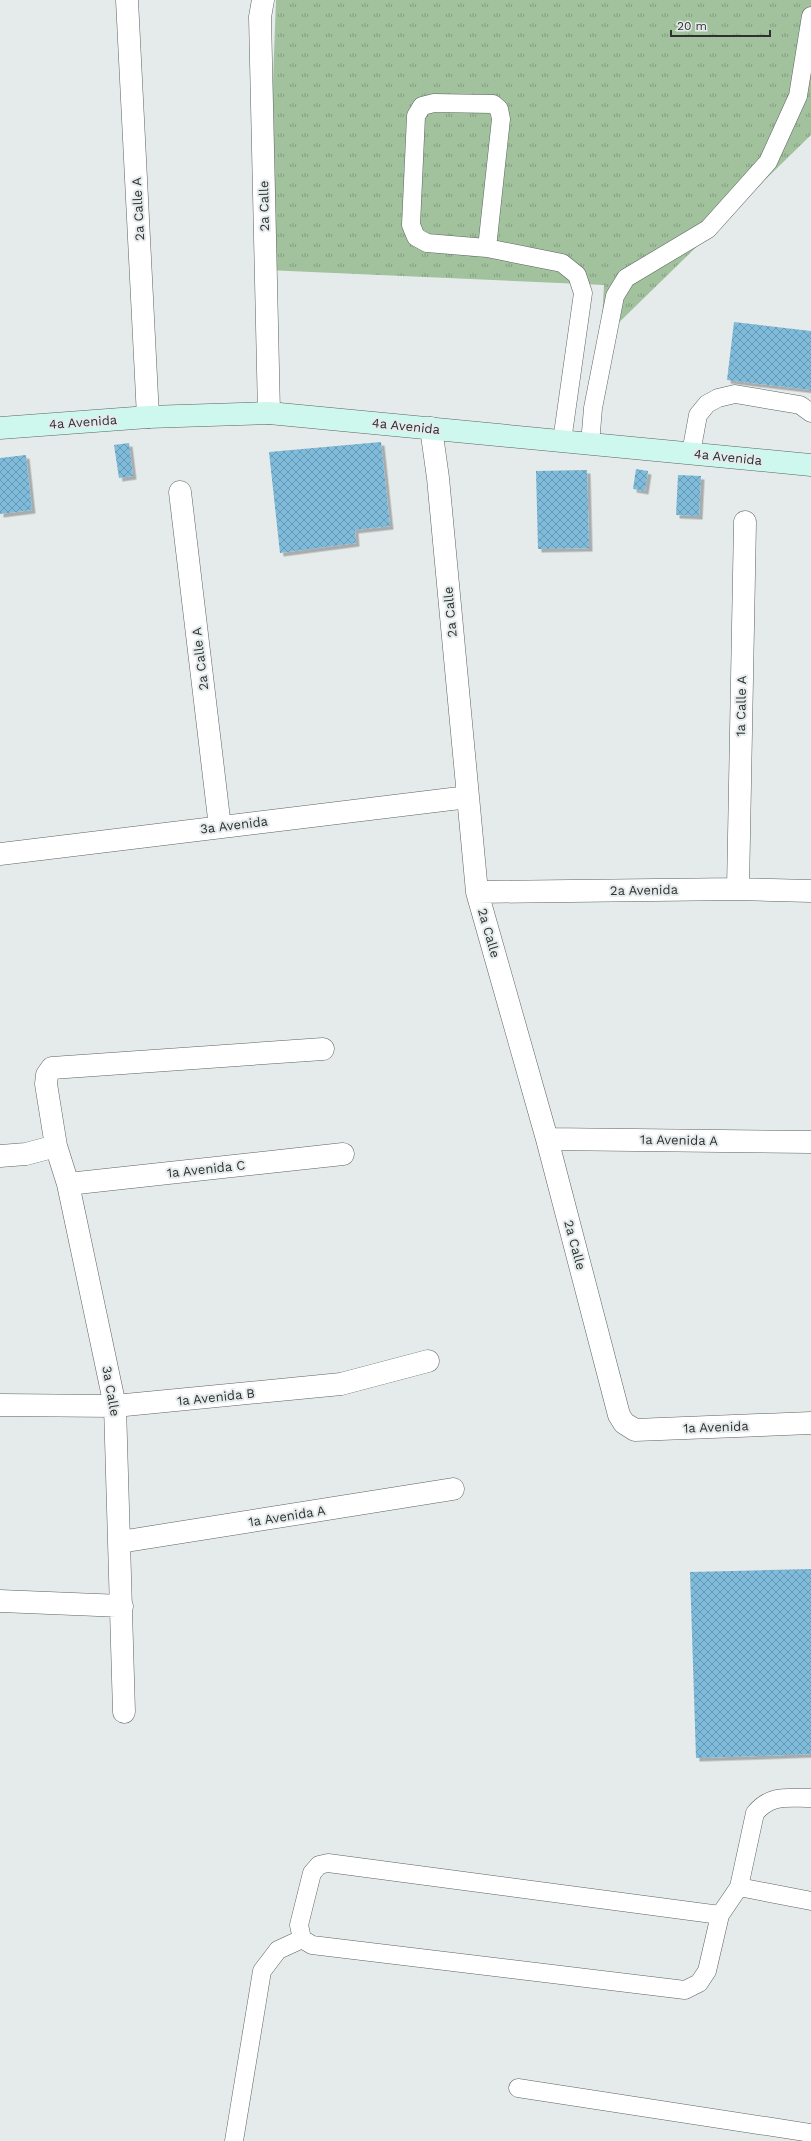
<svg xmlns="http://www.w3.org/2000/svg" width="811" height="2141" font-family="'Work Sans',sans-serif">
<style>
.grass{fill:url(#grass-tufts)}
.building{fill:url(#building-cross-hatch);filter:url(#shadow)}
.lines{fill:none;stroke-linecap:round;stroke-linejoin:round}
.lane-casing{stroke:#5d6262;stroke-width:19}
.street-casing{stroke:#5d6262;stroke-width:23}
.secondary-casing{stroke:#5d6262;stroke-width:23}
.lane{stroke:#fff;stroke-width:18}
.street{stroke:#fff;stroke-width:22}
.secondary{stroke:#cef8ed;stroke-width:22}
.labels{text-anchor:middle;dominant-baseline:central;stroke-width:4;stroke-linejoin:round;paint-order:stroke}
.street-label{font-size:13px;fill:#2e3031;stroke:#e5ebeb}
</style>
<defs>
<pattern id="grass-tufts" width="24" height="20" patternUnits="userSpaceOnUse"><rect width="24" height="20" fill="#a1c29d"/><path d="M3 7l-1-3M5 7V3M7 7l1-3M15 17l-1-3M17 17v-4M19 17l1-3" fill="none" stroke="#849e81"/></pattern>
<pattern id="building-cross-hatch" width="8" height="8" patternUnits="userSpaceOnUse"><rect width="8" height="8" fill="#7fbbdb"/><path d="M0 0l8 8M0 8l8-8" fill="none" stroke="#6898b2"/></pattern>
<filter id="shadow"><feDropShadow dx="3.5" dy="3.5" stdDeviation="0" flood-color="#0004"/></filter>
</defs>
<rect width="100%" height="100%" fill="#e5ebeb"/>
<!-- grass -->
<path class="grass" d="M276 0H811V135L601 340 604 285 266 270Z"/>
<!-- building -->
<path class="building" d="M734 322 811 331V390L727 380Z
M381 442 390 526 355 530 356 543 280 553 269 452Z
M129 443 133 476 119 478 114 445Z
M26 455 32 510 0 514V458Z
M636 469 648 471 645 491 633 489Z
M587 470 589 548 538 549 536 471Z
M678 475 701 476 699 516 676 515Z
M811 1569V1754L696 1758 690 1572Z"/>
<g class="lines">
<defs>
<path id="lane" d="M487 248 501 119 499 109 493 104 434 103 422 106 416 116 411 225 416 237 427 243 487 248 562 263 577 275 583 293 562 441
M590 444 593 408 615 296 626 278 708 229 768 162 798 96 811 16
M691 453 698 415 707 404 718 398 735 394 800 405 811 413
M811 1798C787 1798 771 1794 755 1813L739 1887 811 1901
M720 1915 328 1863 319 1865 312 1873 299 1925 302 1939 312 1945 685 1990 699 1983 707 1971 720 1915 739 1887
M518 2088 811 2133
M234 2141 262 1971 278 1950 302 1939"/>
<path id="street" d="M127 0 148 417
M263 0 260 17 269 413
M431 428 438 478 477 892 547 1139 619 1415 624 1423 635 1430 811 1423
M180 492 220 827
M0 854 468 797
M738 889 745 522
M477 892 738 889 811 891
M547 1139 811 1142
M0 1156 26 1154 56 1146
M68 1184 343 1154
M0 1405 115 1406 341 1384 428 1361
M120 1542 453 1489
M0 1601 122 1606
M124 1712 115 1406 68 1184 56 1146 46 1084 47 1075 52 1068 323 1049"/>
<path id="secondary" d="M0 428 148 417 269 413 811 465"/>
</defs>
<!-- lane casing -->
<use href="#lane" class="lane-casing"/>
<!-- street casing -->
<use href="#street" class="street-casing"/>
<!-- secondary casing -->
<use href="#secondary" class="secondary-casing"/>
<!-- lane -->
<use href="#lane" class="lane"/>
<!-- street -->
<use href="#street" class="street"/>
<!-- secondary -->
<use href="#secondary" class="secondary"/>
</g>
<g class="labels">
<!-- street labels -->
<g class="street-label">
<text transform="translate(264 206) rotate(-91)">2a Calle</text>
<text transform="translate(138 209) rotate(-93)">2a Calle A</text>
<text transform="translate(83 422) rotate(-4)">4a Avenida</text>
<text transform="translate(406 426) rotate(6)">4a Avenida</text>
<text transform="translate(728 457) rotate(6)">4a Avenida</text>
<text transform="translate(450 612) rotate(-95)">2a Calle</text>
<text transform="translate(200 659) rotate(-97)">2a Calle A</text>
<text transform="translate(741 706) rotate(-89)">1a Calle A</text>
<text transform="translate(234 825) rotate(-7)">3a Avenida</text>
<text transform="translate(644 890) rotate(-1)">2a Avenida</text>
<text transform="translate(489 933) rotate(74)">2a Calle</text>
<text transform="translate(679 1140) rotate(1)">1a Avenida A</text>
<text transform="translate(206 1169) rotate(-6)">1a Avenida C</text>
<text transform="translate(575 1245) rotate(75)">2a Calle</text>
<text transform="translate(111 1391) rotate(80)">3a Calle</text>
<text transform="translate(216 1397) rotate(-6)">1a Avenida B</text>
<text transform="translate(716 1427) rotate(-2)">1a Avenida</text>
<text transform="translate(287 1516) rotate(-9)">1a Avenida A</text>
</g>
</g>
<!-- scale -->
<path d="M671 30v6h99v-6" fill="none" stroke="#2e3031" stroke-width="2"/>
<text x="677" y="30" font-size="12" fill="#2e3031" stroke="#e5ebeb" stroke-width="3" paint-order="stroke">20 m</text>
</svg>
